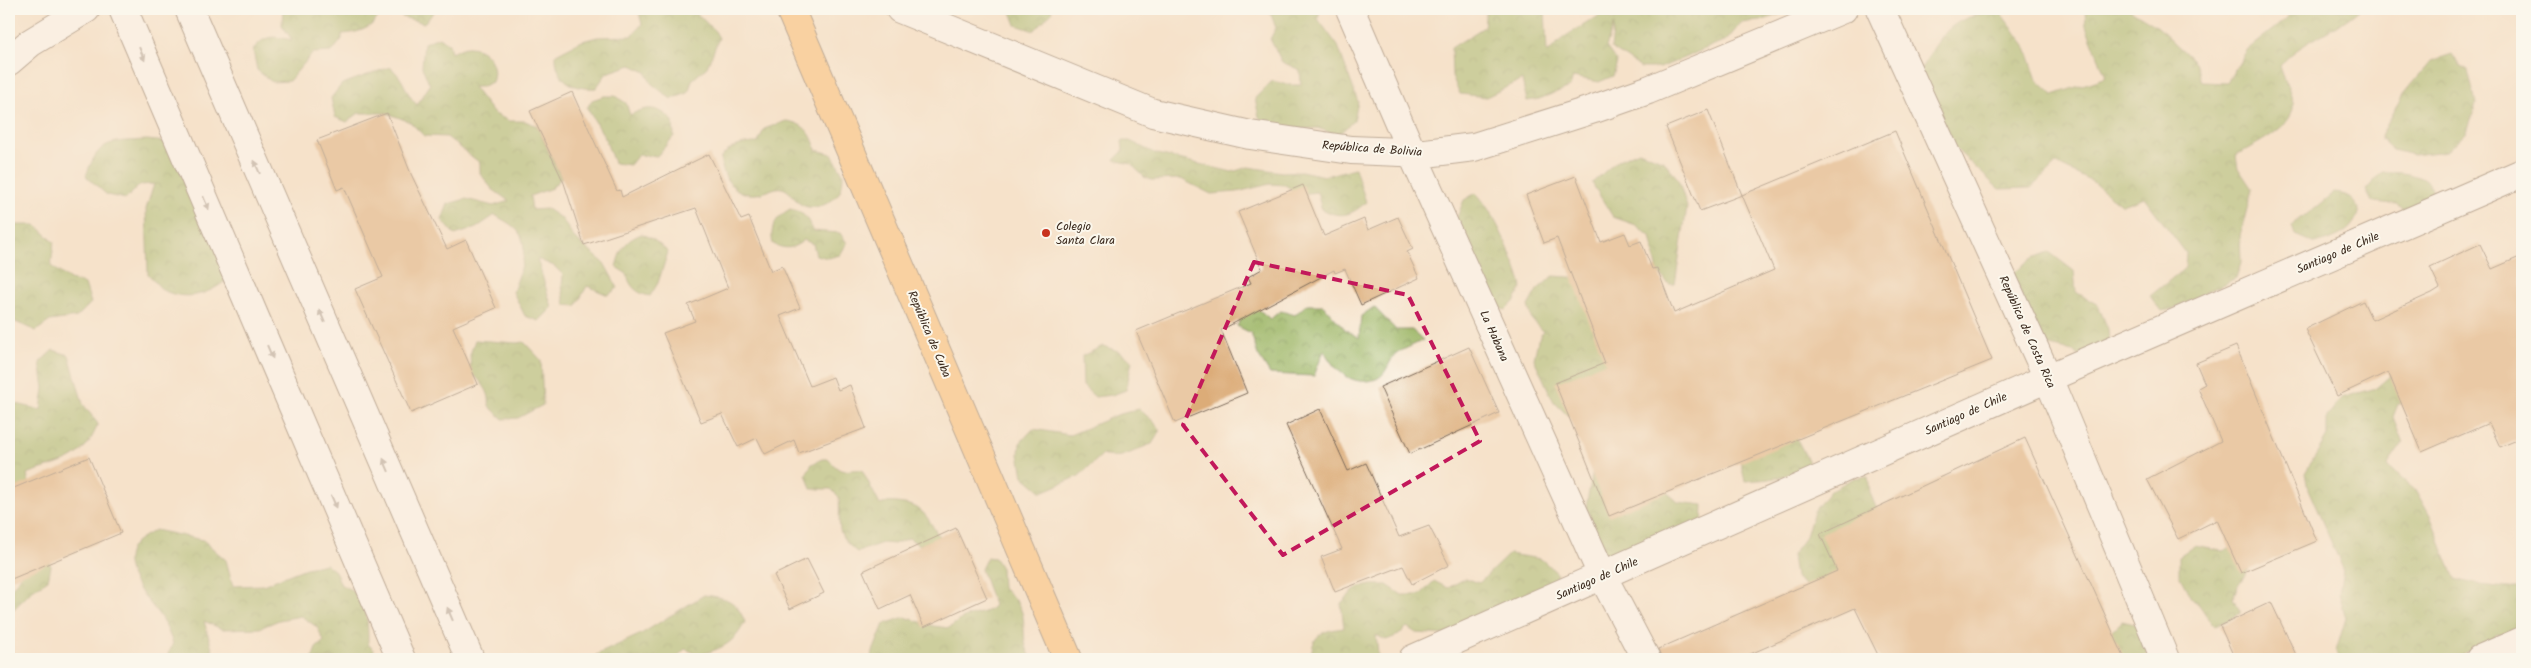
<svg xmlns="http://www.w3.org/2000/svg" width="2531" height="668" font-family="Kalam,sans-serif">
<style>
.forest{fill:url(#forest-crowns);stroke:#6c7042}
.building{fill:#dcac78}
.lines{fill:none;stroke-linecap:round;stroke-linejoin:round}
.minor-casing{stroke:#7c6a5a;stroke-width:30}
.major-casing{stroke:#7c6a5a;stroke-width:30}
.minor{stroke:#fff;stroke-width:28}
.major{stroke:#fcbd6f;stroke-width:28}
.oneway{fill:#a79f9a}
.marked{fill:none;stroke:#c2185b;stroke-width:4;stroke-dasharray:10 6;stroke-linejoin:round}
.poi-dot{fill:#c8321e;stroke:#fbf7ec;stroke-width:2}
.labels{text-anchor:middle;dominant-baseline:central;stroke-width:4;stroke-linejoin:round;paint-order:stroke}
.street-label{font-size:12px;fill:#3b2a1e;stroke:#fbf7ec}
.poi-label{font-size:12px;fill:#3b2a1e;stroke:#fbf7ec;text-anchor:start}
</style>
<defs>
<pattern id="forest-crowns" width="20" height="18" patternUnits="userSpaceOnUse" patternTransform="scale(1.25)"><rect width="20" height="18" fill="#9cb666"/><path d="M2 6a3 3 0 1 1 6 0M12 15a3 3 0 1 1 6 0" fill="none" stroke="#809453"/></pattern>
</defs>
<rect width="100%" height="100%" fill="#fbf7ec"/>
<filter id="ink" filterUnits="userSpaceOnUse"><feTurbulence type="fractalNoise" baseFrequency=".02" numOctaves="2"/><feDisplacementMap in="SourceGraphic" scale="10" xChannelSelector="R" yChannelSelector="G"/><feConvolveMatrix kernelMatrix="1 2 1 2 8 2 1 2 1" color-interpolation-filters="sRGB"/></filter>
<filter id="wash" filterUnits="userSpaceOnUse"><feTurbulence type="fractalNoise" baseFrequency=".0096" numOctaves="4" result="noise"/><feDisplacementMap in="SourceGraphic" scale="20" xChannelSelector="R" yChannelSelector="G"/><feGaussianBlur stdDeviation="1.12" result="paint"/><feColorMatrix in="noise" values="0 0 0 0 0 0 0 0 0 0 0 0 0 0 0 0 0 1.4 0 .05"/><feComposite in="paint" operator="in"/></filter>
<g filter="url(#wash)">
<rect width="100%" height="100%" fill="#f6e2ca"/>
<!-- forest -->
<path class="forest" d="M283 9H381C377 27 360 33 342 34V39L332 52 313 53 289 81 272 82 257 70 253 50C265 34 273 36 292 40L282 25Z
M397 9H437L424 23 402 17Z
M638 9H692L715 31 719 38 707 67 692 80 688 93 671 99 651 83 646 72 631 65 607 73 596 88C573 90 555 80 556 54L579 42 597 37 632 36 642 24Z
M1010 9H1051L1052 12 1034 31 1016 25Z
M1269 9H1320L1318 19 1338 46 1358 102 1354 120 1338 135 1317 128 1273 131 1259 117 1255 98 1272 81 1290 85H1301L1300 70 1282 62 1270 39 1276 28Z
M1486 9H1545L1547 53 1564 37 1602 14 1615 20 1617 9H1795L1761 21 1741 23 1728 39 1660 68H1641L1611 48 1614 24 1606 47 1617 62 1613 76 1599 82 1573 77 1570 87 1539 99 1527 101 1522 80 1486 97 1460 94 1452 76 1451 48 1484 27Z
M2085 9H2129L2158 27 2195 62 2202 82 2227 83 2247 50 2286 19 2293 9H2360C2336 31 2297 43 2280 66 2283 77 2291 92 2293 102 2298 126 2252 146 2236 155L2238 168 2252 189 2240 236 2241 262 2236 278 2170 310 2161 311 2150 296 2185 268 2186 253 2144 197 2122 205 2091 181 2056 164 2031 188 1999 189 1932 127 1919 72C1944 31 1949 17 1999 11L2025 45 2037 80 2053 95 2106 77 2086 26Z
M439 37 449 44 451 53C456 51 464 46 470 47 488 48 498 66 492 82L481 87H473L493 113 509 121H525L537 126 561 178 552 188 530 196 532 210 547 209 562 219 575 239 604 263 618 288 608 295 587 286 576 306 565 305 562 286 563 275 554 266 537 259 552 308 539 321 525 316 513 292C519 274 533 245 515 228 510 223 501 219 495 215L476 228 455 235 442 220 448 204 466 199 493 206 509 201 492 189 480 173V163L447 137 424 136 410 122 387 113H359L347 122 335 117 331 98 342 84 390 67C406 80 403 90 417 105L430 85 422 67 424 43Z
M2452 54 2459 65 2468 70 2476 104 2467 132 2447 151 2413 155 2393 150 2380 138 2404 93 2431 61Z
M604 96H615L626 103 630 115C648 106 658 106 673 121L674 136 657 156 638 155 630 165 614 163 604 136 587 108 592 100Z
M786 121C804 123 812 133 816 150L832 154 843 174C843 179 842 185 841 189 836 202 815 212 802 205 794 201 791 190 782 188 774 186 765 194 756 194 734 196 721 177 721 157 732 146 742 143 758 143L764 129Z
M147 140 167 142 231 276C213 293 189 302 165 291 159 288 153 279 148 274L146 209 154 184 140 185 126 199 107 195 86 176C99 138 111 142 147 140Z
M1122 141H1130L1154 153 1232 172 1248 167 1282 172 1301 171 1325 176 1355 168 1366 202C1351 216 1342 218 1322 210L1317 192 1299 194 1285 185 1270 184 1237 192 1211 194 1181 179 1152 180 1144 177 1131 164 1114 160 1123 151Z
M1639 151 1664 161 1678 179 1687 207 1675 284H1669L1658 272 1650 236 1636 225 1613 217 1592 183 1618 160Z
M2382 172C2404 173 2429 172 2435 197L2416 211 2403 209 2396 204 2372 202 2366 190Z
M1476 193C1493 209 1516 263 1522 287L1515 301 1506 310 1490 306 1453 227 1464 200Z
M2334 193C2348 194 2352 197 2359 209 2354 233 2337 237 2316 244L2295 235 2292 226 2299 217 2306 216Z
M790 209C804 212 808 218 812 231L840 233 847 243 840 255 828 258 816 255 813 244 804 240C793 249 786 250 773 244 769 228 776 217 790 209Z
M9 225H36L54 242 51 266 70 280 85 284 91 303 77 317 50 321 36 331 9 319Z
M642 234 654 240 668 252 658 283 650 296C637 294 629 286 627 274L616 267C620 250 625 240 642 234Z
M2049 252 2074 271 2076 292 2098 305 2108 329 2110 355 2089 363 2073 351 2040 344 2013 274 2031 259Z
M1553 276 1569 277 1582 283 1623 340 1585 410 1568 416 1554 402 1534 359 1538 340 1543 332 1532 320 1528 306 1537 290Z
M1306 305H1323L1346 330 1359 338 1361 316 1374 307 1396 330H1412L1423 340C1415 345 1402 349 1395 355 1388 362 1387 375 1376 379 1352 388 1333 369 1324 350L1314 376 1270 374 1258 355 1251 333 1237 326 1247 308H1257L1270 319 1281 311 1295 315Z
M475 340 517 343 524 342 541 360 543 405 518 418 503 419 489 406C491 391 481 382 471 372L470 355Z
M1103 346 1121 352 1132 361 1126 390 1112 395 1095 397 1083 386 1082 356Z
M53 350 69 355 83 404 98 424C83 463 62 461 27 474 34 501 35 545 51 566L48 580 34 589 13 610 9 605V592L24 572 28 532 9 527V402L41 410 44 388 40 362Z
M2405 363 2453 374 2398 404 2393 417 2403 443 2387 466 2416 491 2431 518 2455 579 2479 585 2517 589 2522 592V632L2508 638 2497 634 2487 643 2451 659H2340L2336 651 2346 618 2339 594 2343 569 2308 489 2305 473 2327 436V417L2341 398 2376 388Z
M1139 409 1154 422 1160 431 1152 444C1132 450 1124 461 1102 455L1079 476 1042 492 1023 476 1019 454 1020 443 1033 429 1070 435 1117 415Z
M1793 432 1808 460V465C1782 479 1774 479 1745 481L1739 456Z
M822 459H829C842 477 845 468 862 470L880 505C890 501 895 503 904 504 925 506 929 522 940 538L919 545 909 538 894 544 882 543 857 552C833 533 841 525 839 497L831 489H811L806 474 812 464Z
M1595 460 1661 487 1678 502 1703 505 1702 524 1628 553H1604L1586 507Z
M1868 476 1870 493 1880 517 1842 564 1836 575 1815 593 1795 577 1792 555 1806 536 1814 511 1830 491 1854 478Z
M155 530 203 540 226 560 233 586 263 585 306 568 326 564 335 571 341 585C368 594 368 620 368 644L374 650 370 659H312L316 648 324 641 317 627 301 616 279 620 260 628 222 629 204 621 215 659H166L173 643C170 636 167 628 163 621 151 600 112 569 135 543 140 538 149 534 155 530Z
M2236 545 2250 568 2238 585 2233 598 2241 613 2214 627 2200 606 2191 598 2179 575V556L2194 546 2223 551Z
M1509 554 1541 559 1557 573 1554 597 1461 636 1416 633 1407 627 1399 635 1386 640 1376 635 1378 654 1377 659H1311C1312 634 1321 631 1344 628L1341 603 1357 588 1371 585H1387L1402 595H1420L1434 581 1448 588 1466 578 1479 583Z
M987 557 995 558 1001 568 1002 588C1039 614 1013 635 1033 659H870L884 624 905 617 933 626 949 628 963 618 990 610 994 605 981 569Z
M704 595C728 598 736 600 745 622 734 644 722 648 700 655L685 649 675 659H594L596 655 641 634Z
M2122 621 2139 625 2148 639V654L2140 659H2117L2108 635Z"/>
<g id="blocks">
<!-- building -->
<path class="building" d="M572 92 617 191 620 190 622 197 709 154 741 220 749 217 771 271 782 266 800 308 780 316 810 386 833 377 838 390 850 385 866 428 799 453 794 440 765 454 757 438 738 447 722 414 701 422 663 333 695 321 688 305 728 288 696 208 584 245 564 183 530 111Z
M1708 110 1742 195 1700 211 1666 127Z
M387 113 411 174 447 249 466 240 496 308 453 327 478 384 411 413 355 289 383 277 344 187 337 190 317 140Z
M1895 131 1992 360 1609 516 1555 383 1605 363 1557 238 1544 243 1526 195 1576 176 1601 242 1625 233 1630 245 1641 241 1652 269 1657 268 1674 313 1774 270 1742 195Z
M1303 185 1324 236 1364 219 1368 230 1398 217 1413 249 1407 252 1419 278 1361 305 1345 269 1335 273 1334 270 1221 330 1247 393 1175 423 1136 331 1251 283 1248 277 1262 269 1238 212Z
M2480 244 2492 269 2522 256V438L2500 447 2489 423 2422 452 2388 372 2337 396 2305 329 2363 301 2372 320 2432 293 2440 288 2430 267Z
M2236 346 2317 541 2241 573 2217 520 2178 539 2147 479 2221 441 2198 388 2205 384 2196 363Z
M1469 347 1499 413 1410 454 1380 387Z
M1320 409 1348 471 1366 463 1399 537 1429 526 1449 565 1412 584 1403 566 1335 592 1321 557 1342 549 1286 425Z
M2025 438 2125 659H1880L1855 608 1739 659H1662L1658 649 1837 571 1820 534Z
M89 457 121 533 9 580V490Z
M956 528 987 598 924 627 910 595 880 609 863 571Z
M807 559 824 593 790 609 774 575Z
M2271 602 2298 659H2235L2220 626Z"/>
</g>
</g>
<g filter="url(#ink)">
<use href="#blocks" fill-opacity="0" stroke="#7c6a5a" stroke-width="1"/>
<g class="lines">
<defs>
<path id="minor" d="M123 9 401 659
M189 9 470 659
M900 9 1153 113 1250 135 1351 150 1426 153 1474 147 1594 109 1648 90 1843 9
M1350 9 1412 153 1603 577 1646 659
M1880 9 2048 378 2165 659
M9 61 30 43 86 9
M1413 659 2048 378 2522 173
M2480 659 2522 641"/>
<path id="major" d="M790 9 1068 659"/>
</defs>
<!-- minor casing -->
<use href="#minor" class="minor-casing"/>
<!-- major casing -->
<use href="#major" class="major-casing"/>
<!-- minor -->
<use href="#minor" class="minor"/>
<!-- major -->
<use href="#major" class="major"/>
</g>
<!-- one-way arrows -->
<defs><path id="oneway-solid" d="M-6-.8H1V-3.2L6.5 0L1 3.2V.8H-6Z" transform="scale(1.25)"/></defs>
<g class="oneway">
<use href="#oneway-solid" transform="translate(142 54) rotate(67)"/>
<use href="#oneway-solid" transform="translate(257 167) rotate(-113)"/>
<use href="#oneway-solid" transform="translate(206 203) rotate(67)"/>
<use href="#oneway-solid" transform="translate(322 316) rotate(-113)"/>
<use href="#oneway-solid" transform="translate(270 352) rotate(67)"/>
<use href="#oneway-solid" transform="translate(386 465) rotate(-113)"/>
<use href="#oneway-solid" transform="translate(334 502) rotate(67)"/>
<use href="#oneway-solid" transform="translate(450 614) rotate(-113)"/>
</g>
</g>
<!-- marked area -->
<path d="M0 0H2531V668H0ZM1254 262 1408 295 1480 441 1283 555 1183 425Z" fill="#f6e2ca" fill-opacity=".55" fill-rule="evenodd"/>
<path class="marked" d="M1254 262 1408 295 1480 441 1283 555 1183 425Z"/>
<!-- markers -->
<circle class="poi-dot" cx="1046" cy="233" r="5"/>
<g class="labels">
<!-- street labels -->
<g class="street-label">
<text transform="translate(1372 149) rotate(4)">República de Bolivia</text>
<text transform="translate(2338 253) rotate(-23)">Santiago de Chile</text>
<text transform="translate(2027 332) rotate(66)">República de Costa Rica</text>
<text transform="translate(929 334) rotate(67)">República de Cuba</text>
<text transform="translate(1494 336) rotate(66)">La Habana</text>
<text transform="translate(1966 414) rotate(-24)">Santiago de Chile</text>
<text transform="translate(1597 579) rotate(-24)">Santiago de Chile</text>
</g>
<!-- poi labels -->
<g class="poi-label">
<text x="1056" y="226">Colegio<tspan x="1056" dy="14">Santa Clara</tspan></text>
</g>
</g>
<!-- margin -->
<rect width="2531" height="668" fill="none" stroke="#fbf7ec" stroke-width="30"/>
</svg>
